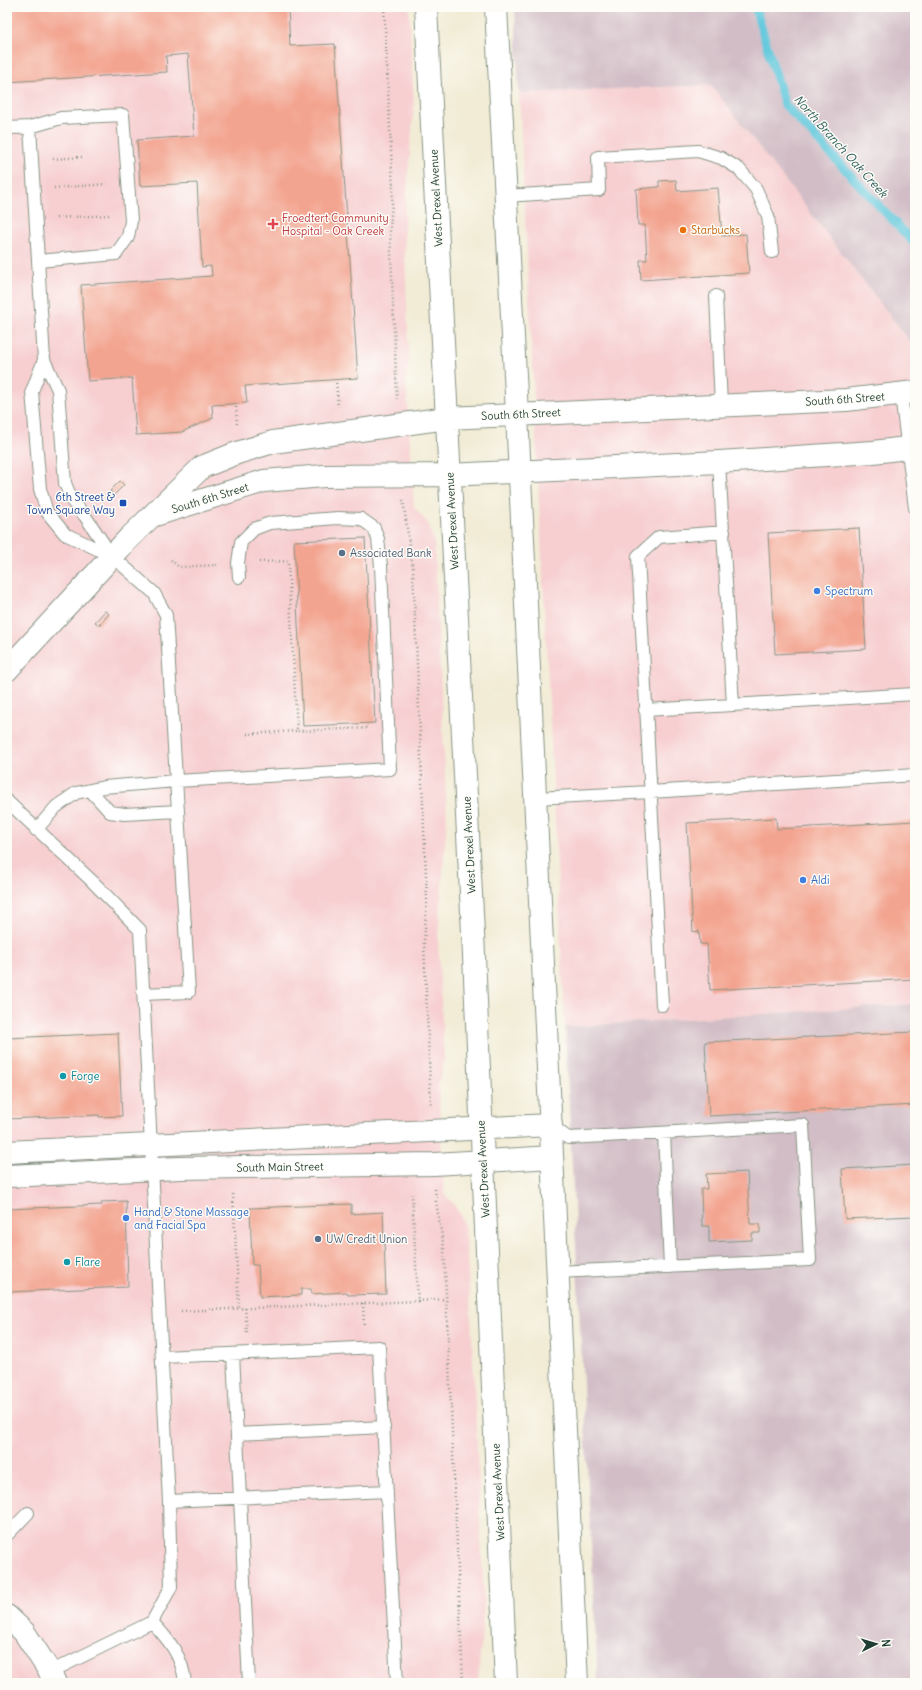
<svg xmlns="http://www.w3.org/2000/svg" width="922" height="1690" font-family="Delius,sans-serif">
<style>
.built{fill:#f7cfd1}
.industrial{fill:#d2bdc6}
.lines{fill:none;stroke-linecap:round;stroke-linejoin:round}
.stream{stroke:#5fc7dc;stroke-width:9}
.building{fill:#f3a490}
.service-casing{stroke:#889485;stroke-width:14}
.minor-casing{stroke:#889485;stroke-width:24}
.tertiary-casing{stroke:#889485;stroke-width:24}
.path{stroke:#889485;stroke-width:2.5;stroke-dasharray:1 3;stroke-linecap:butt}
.service{stroke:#fff;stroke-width:12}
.minor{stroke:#fff;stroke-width:22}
.tertiary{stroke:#fff;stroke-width:22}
.health-dot{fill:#e0444e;stroke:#fdfcf7;stroke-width:1.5}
.food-dot{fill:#e8710a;stroke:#fdfcf7;stroke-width:1.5}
.transit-dot{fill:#1a4fb4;stroke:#fdfcf7;stroke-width:1.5}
.service-dot{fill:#5c6f8a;stroke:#fdfcf7;stroke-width:1.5}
.shop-dot{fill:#3f7fe0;stroke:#fdfcf7;stroke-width:1.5}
.culture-dot{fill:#0f9aa8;stroke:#fdfcf7;stroke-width:1.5}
.labels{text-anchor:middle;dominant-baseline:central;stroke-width:3;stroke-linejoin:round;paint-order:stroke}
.street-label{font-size:11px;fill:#1f3d34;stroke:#fdfcf7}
.health-label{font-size:11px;fill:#be3a42;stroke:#fdfcf7;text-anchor:start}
.food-label{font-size:11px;fill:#c56008;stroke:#fdfcf7;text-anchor:start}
.transit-label{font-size:11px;fill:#164399;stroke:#fdfcf7;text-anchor:end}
.service-label{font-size:11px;fill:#4e5e75;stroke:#fdfcf7;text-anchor:start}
.shop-label{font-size:11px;fill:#366cbe;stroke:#fdfcf7;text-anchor:start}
.culture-label{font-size:11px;fill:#0d838f;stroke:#fdfcf7;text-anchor:start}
.water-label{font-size:12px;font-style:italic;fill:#2f605e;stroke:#fdfcf7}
</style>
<rect width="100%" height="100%" fill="#fdfcf7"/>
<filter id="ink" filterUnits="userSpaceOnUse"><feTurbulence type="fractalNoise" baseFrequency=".025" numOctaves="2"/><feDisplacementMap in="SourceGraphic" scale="8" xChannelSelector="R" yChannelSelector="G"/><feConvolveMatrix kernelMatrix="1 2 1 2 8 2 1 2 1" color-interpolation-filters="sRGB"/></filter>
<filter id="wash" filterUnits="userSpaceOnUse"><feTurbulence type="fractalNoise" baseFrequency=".012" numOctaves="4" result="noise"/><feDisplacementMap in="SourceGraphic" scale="16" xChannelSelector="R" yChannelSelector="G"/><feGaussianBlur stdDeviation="0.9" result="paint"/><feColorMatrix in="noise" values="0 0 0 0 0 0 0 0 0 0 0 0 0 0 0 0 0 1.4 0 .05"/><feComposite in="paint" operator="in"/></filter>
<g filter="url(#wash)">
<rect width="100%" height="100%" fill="#f2ecd6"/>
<!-- built -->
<path class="built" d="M7 7H409L414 105 404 226 409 359 406 376 414 507 427 522 434 542 447 819 438 938 444 1058 442 1071 438 1082 444 1193 452 1202 460 1214 465 1228 471 1317 484 1603 478 1683H7Z
M711 85 915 348V1004L565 1027 519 93Z"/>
<!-- industrial -->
<path class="industrial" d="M515 7H915V348L711 85 519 93Z
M915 1004V1683H598L565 1027Z"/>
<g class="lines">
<!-- stream -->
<path class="stream" d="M755 7 785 105 915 244"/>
</g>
<g id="blocks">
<!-- building -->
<path class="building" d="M7 7H288L290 46 335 44 358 378 245 386 247 403 212 405 213 418 182 432 136 435 132 378 88 381 81 285 212 276 211 266 202 267 197 183 140 186 137 140 194 136 188 54 166 56 167 72 7 82Z
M676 180 677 191 718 188 722 236 746 234 749 273 641 280 640 260H647L645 225H638L636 189 659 187V181Z
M120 481 124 485 114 495 110 491Z
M859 528 866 649 775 654 768 533Z
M365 538 375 723 303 726 294 541Z
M105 611 109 614 99 625 95 622Z
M776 818 777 829 915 821V979L710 990 707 944H700L699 931 693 932 687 823Z
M914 1032 915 1105 709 1116 705 1042Z
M118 1033 122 1116 99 1117V1115L7 1119V1038Z
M915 1165V1216L845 1219 842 1169Z
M747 1172 750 1224H760V1233H752V1240L709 1242V1226H702L701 1189H707L706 1174Z
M126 1201 128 1287 7 1292V1209L102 1205V1202Z
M351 1204V1214L383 1212 386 1294 348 1295 347 1292 312 1294 311 1289H301V1295L260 1297 258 1265H252L250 1208Z"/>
</g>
</g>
<g filter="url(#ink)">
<use href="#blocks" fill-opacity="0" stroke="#889485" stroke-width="1"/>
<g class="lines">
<defs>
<path id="service" d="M30 127 44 360
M7 128 30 127 61 118 123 115 131 221 128 237 116 254 38 261
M505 196 599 190 598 157 698 151 721 158 739 169 756 189 768 216 772 252
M716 296 721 405
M901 394 915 508
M719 462 733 705 915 694
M112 556 65 534 47 512 40 489 32 391 44 360 58 390 65 483 72 501 85 516 112 556 154 593 166 615 189 992 143 994
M645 710 733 705
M90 790 110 812 125 814 178 811
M536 798 650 792 915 775
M7 801 92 881 140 930 169 1501 171 1587 152 1622 50 1672
M36 830 56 807 76 793 104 787 176 781 390 769 381 566 378 539 374 528 361 519 338 518 270 523 254 529 241 542 238 563 239 577
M662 1005 638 556 659 537 724 532
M551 1125 568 1138 803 1125 810 1260 557 1272
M664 1133 670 1267
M233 1354 249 1683
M162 1357 379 1347 397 1683
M237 1434 384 1427
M169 1501 387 1491
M7 1535 28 1513
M152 1622C169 1640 183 1657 185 1683"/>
<path id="minor" d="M7 1152 551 1125
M7 1176 180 1168 434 1164 552 1157
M7 1616 24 1632 50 1672 55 1683"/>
<path id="tertiary" d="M426 7 473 933 506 1683
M496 7 517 414 577 1683
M155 515 264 481 324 476 449 475 719 462 873 452 915 447
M7 670 129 538 202 467 237 453 273 442 447 418 846 400 915 392"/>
</defs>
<!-- service casing -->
<use href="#service" class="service-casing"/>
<!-- minor casing -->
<use href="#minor" class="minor-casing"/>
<!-- tertiary casing -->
<use href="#tertiary" class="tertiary-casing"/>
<!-- path -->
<path class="path" d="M384 7 393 190 390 229 397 399
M53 159 82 157
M54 188 107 184
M56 218 109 215
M336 379 338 407
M236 403 237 427
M403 500 413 569 427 899 424 943 431 1106
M171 560 179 567 217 565
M259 562 288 561 297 731 367 728
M247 734 297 731
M435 1189 436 1202 444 1248 463 1683
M233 1194 239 1308
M418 1301 446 1299
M363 1303 364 1327
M245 1308 247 1333
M181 1311 418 1301 412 1194"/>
<!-- service -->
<use href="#service" class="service"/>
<!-- minor -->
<use href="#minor" class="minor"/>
<!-- tertiary -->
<use href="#tertiary" class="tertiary"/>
</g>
</g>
<!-- markers -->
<path class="health-dot" d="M271 218h4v4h4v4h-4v4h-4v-4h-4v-4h4z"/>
<circle class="food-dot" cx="683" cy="230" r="4"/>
<rect class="transit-dot" x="119" y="499" width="8" height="8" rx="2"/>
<g class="service-dot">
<circle cx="342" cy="553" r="4"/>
<circle cx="318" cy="1239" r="4"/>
</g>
<g class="shop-dot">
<circle cx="817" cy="591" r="4"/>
<circle cx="803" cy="880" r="4"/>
<circle cx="126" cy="1218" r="4"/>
</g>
<g class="culture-dot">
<circle cx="63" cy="1076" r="4"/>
<circle cx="67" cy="1262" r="4"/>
</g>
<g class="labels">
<!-- street labels -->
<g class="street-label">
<text transform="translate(436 198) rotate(-93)">West Drexel Avenue</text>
<text transform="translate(845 399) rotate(-4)">South 6th Street</text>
<text transform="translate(521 414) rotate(-3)">South 6th Street</text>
<text transform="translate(210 498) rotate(-17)">South 6th Street</text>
<text transform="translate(452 521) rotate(-93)">West Drexel Avenue</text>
<text transform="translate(469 845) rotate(-93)">West Drexel Avenue</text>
<text transform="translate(280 1167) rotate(-1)">South Main Street</text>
<text transform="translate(483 1169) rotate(-93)">West Drexel Avenue</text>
<text transform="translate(498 1492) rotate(-93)">West Drexel Avenue</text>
</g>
<!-- health labels -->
<g class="health-label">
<text x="282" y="218">Froedtert Community<tspan x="282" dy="13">Hospital - Oak Creek</tspan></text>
</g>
<!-- food labels -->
<g class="food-label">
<text x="691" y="230">Starbucks</text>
</g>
<!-- transit labels -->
<g class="transit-label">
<text x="115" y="497">6th Street &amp;<tspan x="115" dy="13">Town Square Way</tspan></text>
</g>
<!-- service labels -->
<g class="service-label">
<text x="350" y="553">Associated Bank</text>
<text x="326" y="1239">UW Credit Union</text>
</g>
<!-- shop labels -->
<g class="shop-label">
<text x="825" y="591">Spectrum</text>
<text x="811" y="880">Aldi</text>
<text x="134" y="1212">Hand &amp; Stone Massage<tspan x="134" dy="13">and Facial Spa</tspan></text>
</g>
<!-- culture labels -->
<g class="culture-label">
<text x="71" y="1076">Forge</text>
<text x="75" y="1262">Flare</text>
</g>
<!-- water labels -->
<g class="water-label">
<text transform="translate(841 146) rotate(48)">North Branch Oak Creek</text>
</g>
</g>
<!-- margin -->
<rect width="922" height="1690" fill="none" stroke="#fdfcf7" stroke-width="24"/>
<!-- north arrow -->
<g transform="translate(876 1644) rotate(85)" stroke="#fdfcf7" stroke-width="3" paint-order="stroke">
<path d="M0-3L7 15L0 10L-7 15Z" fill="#1f3d34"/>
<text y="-6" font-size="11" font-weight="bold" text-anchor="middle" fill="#1f3d34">N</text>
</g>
</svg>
